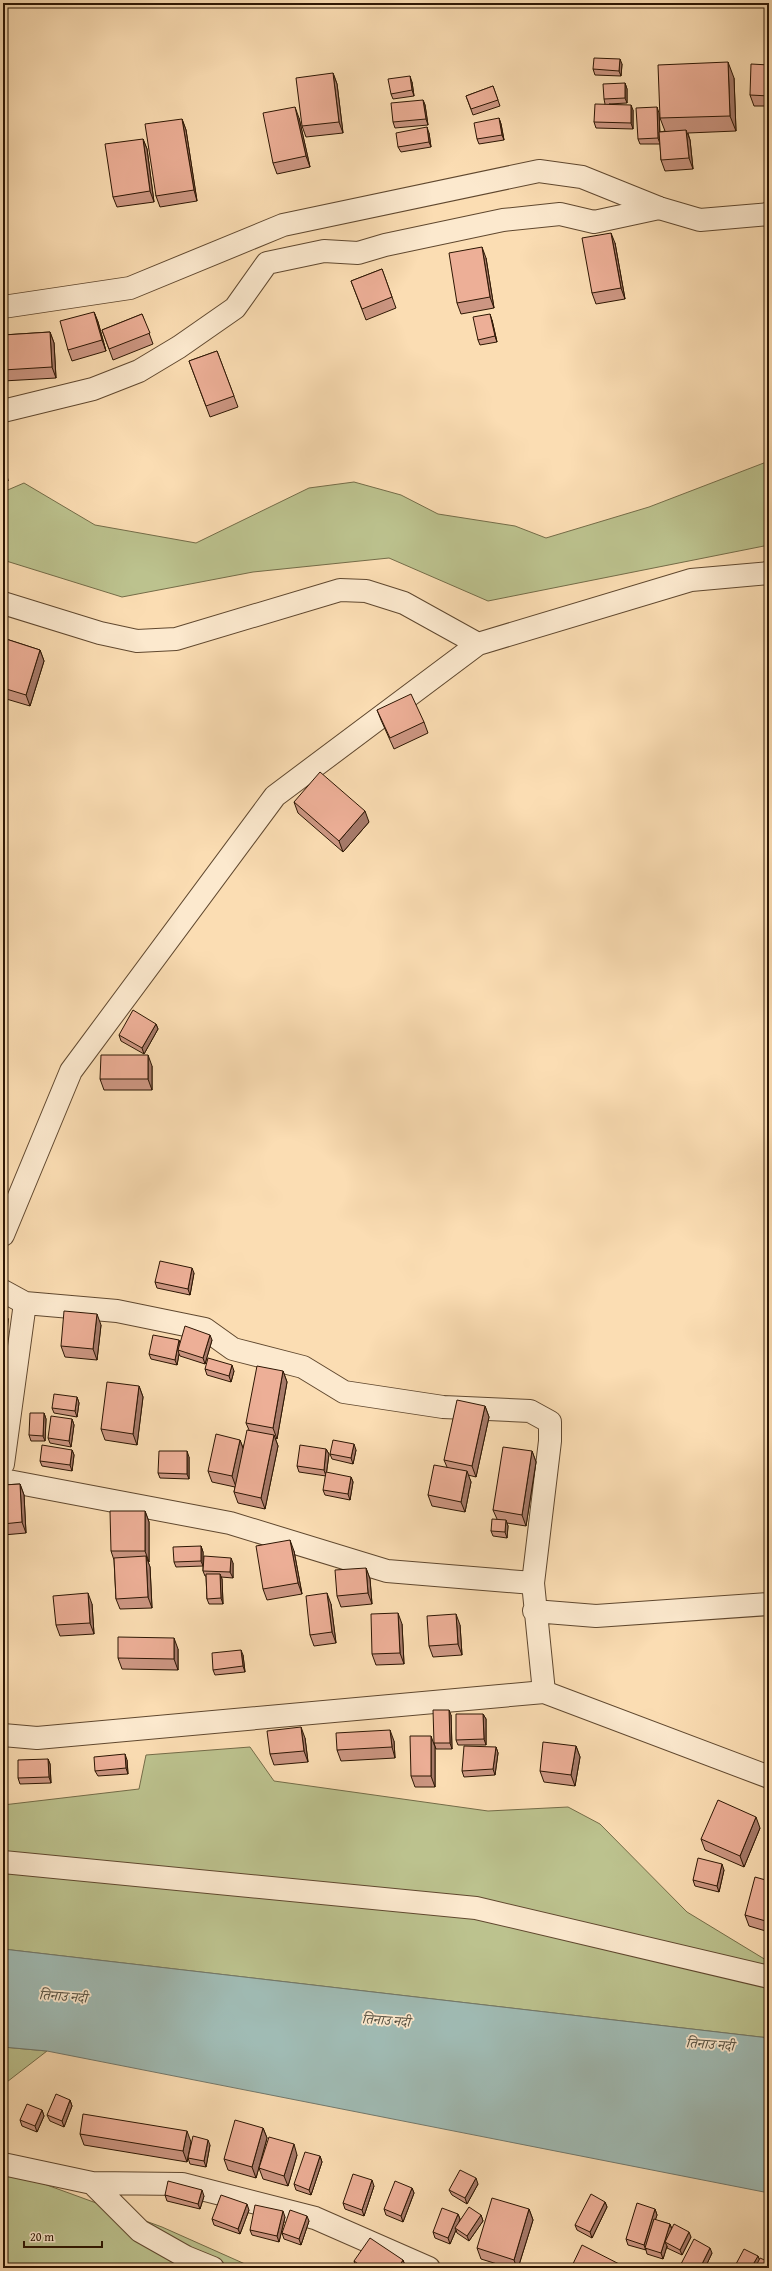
<svg xmlns="http://www.w3.org/2000/svg" width="772" height="2271" font-family="'Gentium Book Plus','Noto Serif Devanagari',serif">
<style>
.green{fill:#bcc28e;stroke:#746c48}
.water{fill:#a0bbb4;stroke:#72796d}
.lines{fill:none;stroke-linecap:round;stroke-linejoin:round}
.minor-casing{stroke:#60482f;stroke-width:24}
.tertiary-casing{stroke:#60482f;stroke-width:24}
.minor{stroke:#fce9ce;stroke-width:22}
.tertiary{stroke:#fce9ce;stroke-width:22}
.wall{fill:#cc9682;stroke:#2d1603}
.shaded-wall{fill:#a67a6a;stroke:#2d1603}
.building{fill:#edaf97;stroke:#2d1603}
.labels{text-anchor:middle;dominant-baseline:central;stroke-width:3.5;stroke-linejoin:round;paint-order:stroke}
.water-label{font-size:14px;font-style:italic;fill:#555041;stroke:#fce9ce}
</style>
<rect width="100%" height="100%" fill="#fbddb3"/>
<filter id="stains"><feTurbulence type="fractalNoise" baseFrequency=".005" numOctaves="4"/><feColorMatrix values="0 0 0 0 .2 0 0 0 0 .09 0 0 0 0 .02 0 0 0 .5 -.17"/></filter>
<radialGradient id="worn" r=".72"><stop offset=".6" stop-color="#630" stop-opacity="0"/><stop offset="1" stop-color="#630" stop-opacity=".3"/></radialGradient>
<!-- green -->
<path class="green" d="M769 461V545L488 601 389 558 253 572 122 597 3 560V492L24 483 95 525 196 543 309 488 354 482 401 495 438 514 515 526 546 538 649 507Z
M250 1747 274 1781 488 1811 568 1807 600 1824 687 1912 766 1960H769V2038L3 1949V1805L139 1789 146 1755Z
M3 2047 47 2051 3 2085Z
M3 2169 162 2227 254 2268H3Z"/>
<!-- water -->
<path class="water" d="M3 1949 769 2038V2193L47 2051 3 2047Z"/>
<g class="lines">
<defs>
<path id="minor" d="M3 411 93 389 139 371 179 347 235 308 267 263 324 251 358 253 385 245 503 220 560 214 594 222 659 208
M3 603 100 633 137 641 176 639 340 590 366 591 404 603 478 644
M3 1235 71 1071 275 796 478 644 691 580 769 573
M3 1291 25 1303 117 1311 205 1329 233 1349 303 1367 344 1392 443 1407 530 1411 550 1422V1441L533 1583 544 1692
M3 1464 25 1303
M3 1480 230 1523 387 1571 533 1583
M534 1611 596 1616 769 1604
M3 1862 476 1908 769 1977
M3 2164 92 2183 182 2184 315 2218 429 2268
M92 2183 140 2231 186 2257 213 2268"/>
<path id="tertiary" d="M3 307 130 288 283 225 539 171 582 177 659 208 700 220 769 214
M3 1735 37 1738 544 1692 769 1777"/>
</defs>
<!-- minor casing -->
<use href="#minor" class="minor-casing"/>
<!-- tertiary casing -->
<use href="#tertiary" class="tertiary-casing"/>
<!-- minor -->
<use href="#minor" class="minor"/>
<!-- tertiary -->
<use href="#tertiary" class="tertiary"/>
</g>
<!-- wall -->
<path class="wall" d="M622 64 621 76 595 75 593 69Z
M769 65V106H754L750 95Z
M333 73 337 84 343 133 306 137 302 126Z
M734 78 736 131 688 133 690 140 693 169 665 171 661 160 660 144H640L638 139 659 113 660 132 665 131 660 118Z
M412 82 414 96 393 99 391 94Z
M625 83 627 89V103L609 104 633 110V129L596 128 594 122 605 104 604 99Z
M493 86 500 106 473 115 466 96Z
M423 100 425 105 428 125 395 128 393 122Z
M299 118 310 167 277 174 273 163Z
M499 118 501 124 504 140 479 144 477 139Z
M182 119 186 130 197 201 160 207 156 196Z
M429 133 431 147 401 152 398 147Z
M143 139 147 149 154 202 117 207 113 197Z
M615 243 625 299 596 304 592 293Z
M486 258 494 308 461 314 457 303Z
M382 269 396 308 366 320 351 281Z
M94 312 98 322 106 351 72 361 68 350Z
M142 314 153 344 113 360 102 330Z
M492 320 497 342 480 345 478 340Z
M50 332 54 343 56 378 3 381V335Z
M217 351 238 407 210 417 189 361Z
M3 451 8 481 3 482Z
M3 638 40 650 44 661 30 706 3 698Z
M377 710 424 722 428 733 394 749 381 720Z
M294 802 369 822 343 852 298 813Z
M156 1024 158 1029 144 1054 121 1041 119 1035Z
M152 1066V1090H104L100 1079Z
M194 1273 190 1295 157 1288 155 1282Z
M3 1314H6L8 1319 7 1335 3 1334Z
M101 1325 97 1360 65 1357 61 1346Z
M212 1340 205 1364 180 1356 179 1354 177 1365 151 1359 149 1354 180 1343Z
M205 1369 234 1371 231 1382 207 1375Z
M283 1371 287 1382 277 1439 275 1438 278 1446 265 1509 238 1503 234 1492 235 1487 212 1482 208 1471 240 1440 243 1448 249 1430 246 1423Z
M139 1386 143 1397 137 1445 105 1440 101 1429Z
M77 1397 79 1403 77 1417 54 1413 52 1408Z
M485 1406 489 1417 476 1477 468 1475 471 1482 465 1512 432 1506 428 1495 447 1467 444 1460Z
M44 1413 46 1419 45 1441H31L29 1435Z
M72 1419 74 1425 71 1447 50 1443 48 1438Z
M326 1449 329 1454 326 1476 299 1472 297 1466Z
M72 1450 74 1455 72 1471 42 1466 40 1461Z
M356 1450 353 1464 332 1459 330 1454Z
M532 1451 536 1462 526 1526 507 1523 508 1526 507 1538 493 1536 491 1531 497 1519 493 1510Z
M189 1457V1479L160 1478 158 1473Z
M351 1477 353 1482 350 1500 325 1495 323 1490Z
M20 1484 24 1495 26 1533 3 1535V1485Z
M145 1511 149 1522V1562H148L150 1567 152 1608 120 1609 116 1599 114 1560 111 1551Z
M201 1546 203 1552V1563H233V1578L221 1577 222 1579 223 1604H209L207 1599 206 1576H205L203 1571V1566L176 1567 174 1562Z
M294 1551 302 1594 267 1600 263 1589Z
M366 1568 370 1579 372 1604 341 1607 337 1596Z
M92 1604 94 1634 60 1636 56 1625Z
M331 1604 336 1643 314 1646 310 1635Z
M402 1624 404 1664 376 1665 372 1654Z
M460 1625 462 1655 433 1657 429 1646Z
M178 1649V1670L122 1669 118 1658Z
M243 1655 245 1672 215 1675 213 1670Z
M483 1714 486 1719V1745H458L456 1740Z
M451 1715 452 1749H436L434 1743Z
M305 1738 308 1762 274 1765 270 1754Z
M394 1741 395 1758 341 1761 337 1750Z
M576 1746 580 1757 575 1786 544 1782 540 1771Z
M435 1747V1787H415L411 1776Z
M496 1747 498 1753 495 1775 464 1777 462 1771Z
M48 1759 50 1764 51 1783 20 1784 18 1778Z
M127 1760 128 1774 98 1776 95 1771Z
M760 1828 744 1867 705 1850 701 1839Z
M724 1870 719 1892 695 1886 693 1880Z
M769 1881V1932L749 1926 745 1915Z
M70 2100 72 2106 64 2127 50 2121 47 2115Z
M42 2110 44 2116 37 2132 22 2126 20 2120Z
M263 2128 267 2138 256 2178 228 2170 224 2159Z
M80 2134 191 2142 187 2162 84 2145Z
M210 2145 206 2167 190 2164 188 2158Z
M297 2155 288 2186 263 2179 259 2168Z
M320 2156 322 2162 311 2195 296 2190 294 2184Z
M478 2184 467 2204 452 2195 449 2190Z
M374 2186 364 2216 345 2209 343 2203Z
M412 2188 414 2193 403 2222 386 2215 384 2209Z
M165 2195 204 2196 200 2209 167 2201Z
M605 2202 607 2207 592 2238 577 2230 575 2225Z
M529 2209 533 2220 518 2268H510L481 2259 477 2248Z
M655 2209 657 2215 655 2220 670 2224 672 2229 691 2237 682 2255 667 2248V2246L663 2259 647 2254 646 2250 628 2245 626 2239Z
M249 2210 240 2234 214 2225 212 2219Z
M458 2214 460 2219 459 2222 481 2215 483 2221 469 2241 457 2233 456 2230 450 2244 435 2238 433 2232Z
M285 2217 279 2242 252 2235 250 2230Z
M309 2221 301 2245 284 2239 282 2233Z
M712 2253 705 2268H683L681 2264Z
M758 2256 759 2260 769 2268H738L736 2264Z
M403 2260 406 2268H356L354 2261Z"/>
<!-- shaded-wall -->
<path class="shaded-wall" d="M620 59 622 64 621 76 619 71Z
M728 62 734 78 736 131 730 116Z
M333 73 337 84 343 133 339 122Z
M410 76 412 82 414 96 412 90Z
M625 83 627 89V103L625 98Z
M423 100 425 105 428 125 426 119Z
M631 105 633 110V129L631 123Z
M295 107 299 118 310 167 306 156Z
M657 107 659 113 660 144 658 138Z
M499 118 501 124 504 140 502 135Z
M182 119 186 130 197 201 194 190Z
M427 127 429 133 431 147 429 142Z
M686 130 690 140 693 169 689 158Z
M143 139 147 149 154 202 150 191Z
M611 233 615 243 625 299 621 288Z
M482 247 486 258 494 308 490 297Z
M94 312 98 322 106 351 102 340Z
M490 314 492 320 497 342 495 336Z
M50 332 54 343 56 378 52 367Z
M3 451 8 481 4 470 3 462Z
M40 650 44 661 30 706 26 695Z
M365 811 369 822 343 852 339 841Z
M156 1024 158 1029 144 1054 142 1048Z
M148 1055 152 1066V1090L148 1079Z
M192 1268 194 1273 190 1295 188 1289Z
M6 1314 8 1319 7 1335 5 1329Z
M97 1314 101 1325 97 1360 93 1349Z
M210 1335 212 1340 205 1364 203 1358Z
M179 1340 181 1346 178 1350 179 1354 177 1365 175 1360Z
M232 1365 234 1371 231 1382 229 1376Z
M283 1371 287 1382 277 1439 273 1428Z
M139 1386 143 1397 137 1445 133 1434Z
M77 1397 79 1403 77 1417 75 1411Z
M485 1406 489 1417 476 1477 472 1466Z
M44 1413 46 1419 45 1441 43 1436Z
M72 1419 74 1425 71 1447 69 1441Z
M274 1435 278 1446 265 1509 261 1498Z
M240 1440 244 1451 236 1487 232 1476Z
M354 1444 356 1450 353 1464 351 1458Z
M326 1449 329 1454 326 1476 324 1470Z
M72 1450 74 1455 72 1471 70 1465Z
M187 1451 189 1457V1479L187 1474Z
M532 1451 536 1462 526 1526 522 1515Z
M467 1471 471 1482 465 1512 461 1502Z
M351 1477 353 1482 350 1500 348 1494Z
M20 1484 24 1495 26 1533 22 1522Z
M145 1511 149 1522V1562L145 1551Z
M506 1520 508 1526 507 1538 505 1532Z
M290 1540 294 1551 302 1594 298 1583Z
M201 1546 203 1552V1566L201 1561Z
M146 1556 150 1567 152 1608 148 1597Z
M231 1558 233 1563V1578L230 1572Z
M366 1568 370 1579 372 1604 368 1593Z
M220 1574 222 1579 223 1604 221 1598Z
M88 1593 92 1604 94 1634 90 1623Z
M327 1593 331 1604 336 1643 332 1632Z
M398 1613 402 1624 404 1664 400 1653Z
M456 1614 460 1625 462 1655 458 1644Z
M174 1638 178 1649V1670L174 1659Z
M241 1650 243 1655 245 1672 243 1666Z
M449 1710 451 1715 452 1749 450 1743Z
M483 1714 486 1719V1745L484 1739Z
M301 1727 305 1738 308 1762 304 1751Z
M390 1730 394 1741 395 1758 392 1747Z
M431 1736 435 1747V1787L431 1776Z
M576 1746 580 1757 575 1786 571 1775Z
M496 1747 498 1753 495 1775 493 1769Z
M125 1754 127 1760 128 1774 126 1768Z
M48 1759 50 1764 51 1783 49 1777Z
M756 1817 760 1828 744 1867 740 1856Z
M722 1864 724 1870 719 1892 717 1886Z
M70 2100 72 2106 64 2127 62 2121Z
M42 2110 44 2116 37 2132 35 2126Z
M263 2128 267 2138 256 2178 252 2167Z
M187 2131 191 2142 187 2162 183 2151Z
M208 2140 210 2145 206 2167 204 2161Z
M294 2144 297 2155 288 2186 284 2176Z
M320 2156 322 2162 311 2195 309 2190Z
M476 2178 478 2184 467 2204 465 2198Z
M372 2180 374 2186 364 2216 362 2210Z
M412 2188 414 2193 403 2222 401 2216Z
M202 2190 204 2196 200 2209 198 2204Z
M605 2202 607 2207 592 2238 590 2232Z
M247 2204 249 2210 240 2234 238 2229Z
M529 2209 533 2220 518 2268H517L514 2260Z
M655 2209 657 2215 646 2249 645 2248 646 2250 644 2245Z
M283 2211 285 2217 279 2242 277 2236Z
M458 2214 460 2219 457 2228H455L456 2230 450 2244 448 2238Z
M481 2215 483 2221 469 2241 467 2236Z
M307 2216 309 2221 301 2245 299 2239Z
M670 2224 672 2230 665 2242 667 2246 663 2259 661 2253Z
M689 2232 691 2237 682 2255 680 2250Z
M710 2248 712 2253 705 2268H700Z
M758 2256 760 2261 756 2268H751Z
M403 2260 406 2268H398Z"/>
<!-- building -->
<path class="building" d="M594 58 620 59 619 71 593 69Z
M728 62 730 116 660 118 658 65Z
M751 64 769 65V96L750 95Z
M333 73 339 122 302 126 296 78Z
M410 76 412 90 391 94 388 79Z
M625 83V98L604 99 603 84Z
M493 86 498 100 471 109 466 96Z
M423 100 426 119 393 122 391 103Z
M595 104 631 105V123L594 122Z
M295 107 306 156 273 163 263 113Z
M657 107 658 138 638 139 636 108Z
M499 118 502 135 477 139 474 123Z
M182 119 194 190 156 196 145 124Z
M427 127 429 142 398 147 396 133Z
M686 130 689 158 661 160 659 132Z
M143 139 150 191 113 197 105 144Z
M611 233 621 288 592 293 582 238Z
M482 247 490 297 457 303 449 253Z
M382 269 392 297 362 309 351 281Z
M94 312 102 340 68 350 60 321Z
M142 314 150 333 109 349 102 330Z
M490 314 495 336 478 340 473 317Z
M50 332 52 367 3 370V335Z
M217 351 234 396 206 406 189 361Z
M3 462 4 470 3 471Z
M3 638 40 650 26 695 3 688Z
M411 694 424 722 390 738 377 710Z
M320 772 365 811 339 841 294 802Z
M133 1010 156 1024 142 1048 119 1035Z
M101 1055H148V1079H100Z
M160 1261 192 1268 188 1289 155 1282Z
M64 1311 97 1314 93 1349 61 1346Z
M3 1314H6L5 1329H3Z
M185 1326 210 1335 203 1358 178 1350Z
M153 1335 179 1340 175 1360 149 1354Z
M208 1358 232 1365 229 1376 205 1369Z
M257 1366 283 1371 273 1428 246 1423Z
M107 1382 139 1386 133 1434 101 1429Z
M54 1394 77 1397 75 1411 52 1408Z
M457 1400 485 1406 472 1466 444 1460Z
M30 1413H44L43 1436 29 1435Z
M51 1416 72 1419 69 1441 48 1438Z
M247 1430 274 1435 261 1498 234 1492Z
M216 1434 240 1440 232 1476 208 1471Z
M333 1440 354 1444 351 1458 330 1454Z
M42 1445 72 1450 70 1465 40 1461Z
M300 1445 326 1449 324 1470 297 1466Z
M503 1447 532 1451 522 1515 493 1510Z
M159 1451H187V1474L158 1473Z
M434 1465 467 1471 461 1502 428 1495Z
M326 1472 351 1477 348 1494 323 1490Z
M20 1484 22 1522 3 1524V1485Z
M110 1511H145V1551H111Z
M492 1519 506 1520 505 1532 491 1531Z
M290 1540 298 1583 263 1589 256 1546Z
M201 1546V1561L174 1562 173 1547Z
M146 1556 148 1597 116 1599 114 1558Z
M204 1556 231 1558 230 1572 203 1571Z
M366 1568 368 1593 337 1596 335 1570Z
M206 1574H220L221 1598 207 1599Z
M88 1593 90 1623 56 1625 53 1596Z
M327 1593 332 1632 310 1635 306 1596Z
M398 1613 400 1653 372 1654 371 1614Z
M456 1614 458 1644 429 1646 427 1616Z
M118 1637 174 1638V1659L118 1658Z
M241 1650 243 1666 213 1670 212 1653Z
M433 1710H449L450 1743H434Z
M456 1714H483L484 1739 456 1740Z
M301 1727 304 1751 270 1754 267 1731Z
M390 1730 392 1747 337 1750 336 1733Z
M410 1736H431V1776H411Z
M543 1742 576 1746 571 1775 540 1771Z
M464 1746 496 1747 493 1769 462 1771Z
M125 1754 126 1768 95 1771 94 1757Z
M48 1759 49 1777 18 1778V1760Z
M718 1800 756 1817 740 1856 701 1839Z
M698 1858 722 1864 717 1886 693 1880Z
M755 1877 769 1881V1922L745 1915Z
M56 2094 70 2100 62 2121 47 2115Z
M27 2104 42 2110 35 2126 20 2120Z
M83 2114 187 2131 183 2151 80 2134Z
M235 2120 263 2128 252 2167 224 2159Z
M193 2136 208 2140 204 2161 188 2158Z
M269 2137 294 2144 284 2176 259 2168Z
M305 2152 320 2156 309 2190 294 2184Z
M460 2170 476 2178 465 2198 449 2190Z
M353 2174 372 2180 362 2210 343 2203Z
M168 2181 202 2190 198 2204 165 2195Z
M395 2181 412 2188 401 2216 384 2209Z
M591 2194 605 2202 590 2232 575 2225Z
M221 2195 247 2204 238 2229 212 2219Z
M492 2198 529 2209 514 2260 477 2248Z
M637 2203 655 2209 644 2245 626 2239Z
M255 2205 283 2211 277 2236 250 2230Z
M469 2207 481 2215 467 2236 455 2228Z
M442 2208 458 2214 448 2238 433 2232Z
M290 2210 307 2216 299 2239 282 2233Z
M654 2219 670 2224 661 2253 645 2248Z
M674 2224 689 2232 680 2250 665 2242Z
M370 2238 403 2260 398 2268H364L354 2261Z
M694 2239 710 2248 700 2268H690L681 2264Z
M582 2245 627 2268H571Z
M744 2249 758 2256 751 2268H745L736 2264Z
M760 2258 769 2262V2268H755Z
M420 2266 425 2268H419Z"/>
<g class="labels">
<!-- water labels -->
<g class="water-label">
<text transform="translate(63 1996) rotate(4)">तिनाउ नदी</text>
<text transform="translate(386 2020) rotate(4)">तिनाउ नदी</text>
<text transform="translate(710 2044) rotate(4)">तिनाउ नदी</text>
</g>
</g>
<!-- margin -->
<rect width="772" height="2271" fill="none" stroke="#fbddb3" stroke-width="16"/>
<rect x="4" y="4" width="764" height="2263" fill="none" stroke="#2d1603" stroke-width="2"/>
<rect x="8" y="8" width="756" height="2255" fill="none" stroke="#2d1603"/>
<!-- scale -->
<path d="M24 2241v6h78v-6" fill="none" stroke="#2d1603" stroke-width="2"/>
<text x="30" y="2241" font-size="12" fill="#2d1603" stroke="#fce9ce" stroke-width="3" paint-order="stroke">20 m</text>
<rect width="100%" height="100%" filter="url(#stains)"/>
<rect width="100%" height="100%" fill="url(#worn)"/>
</svg>
